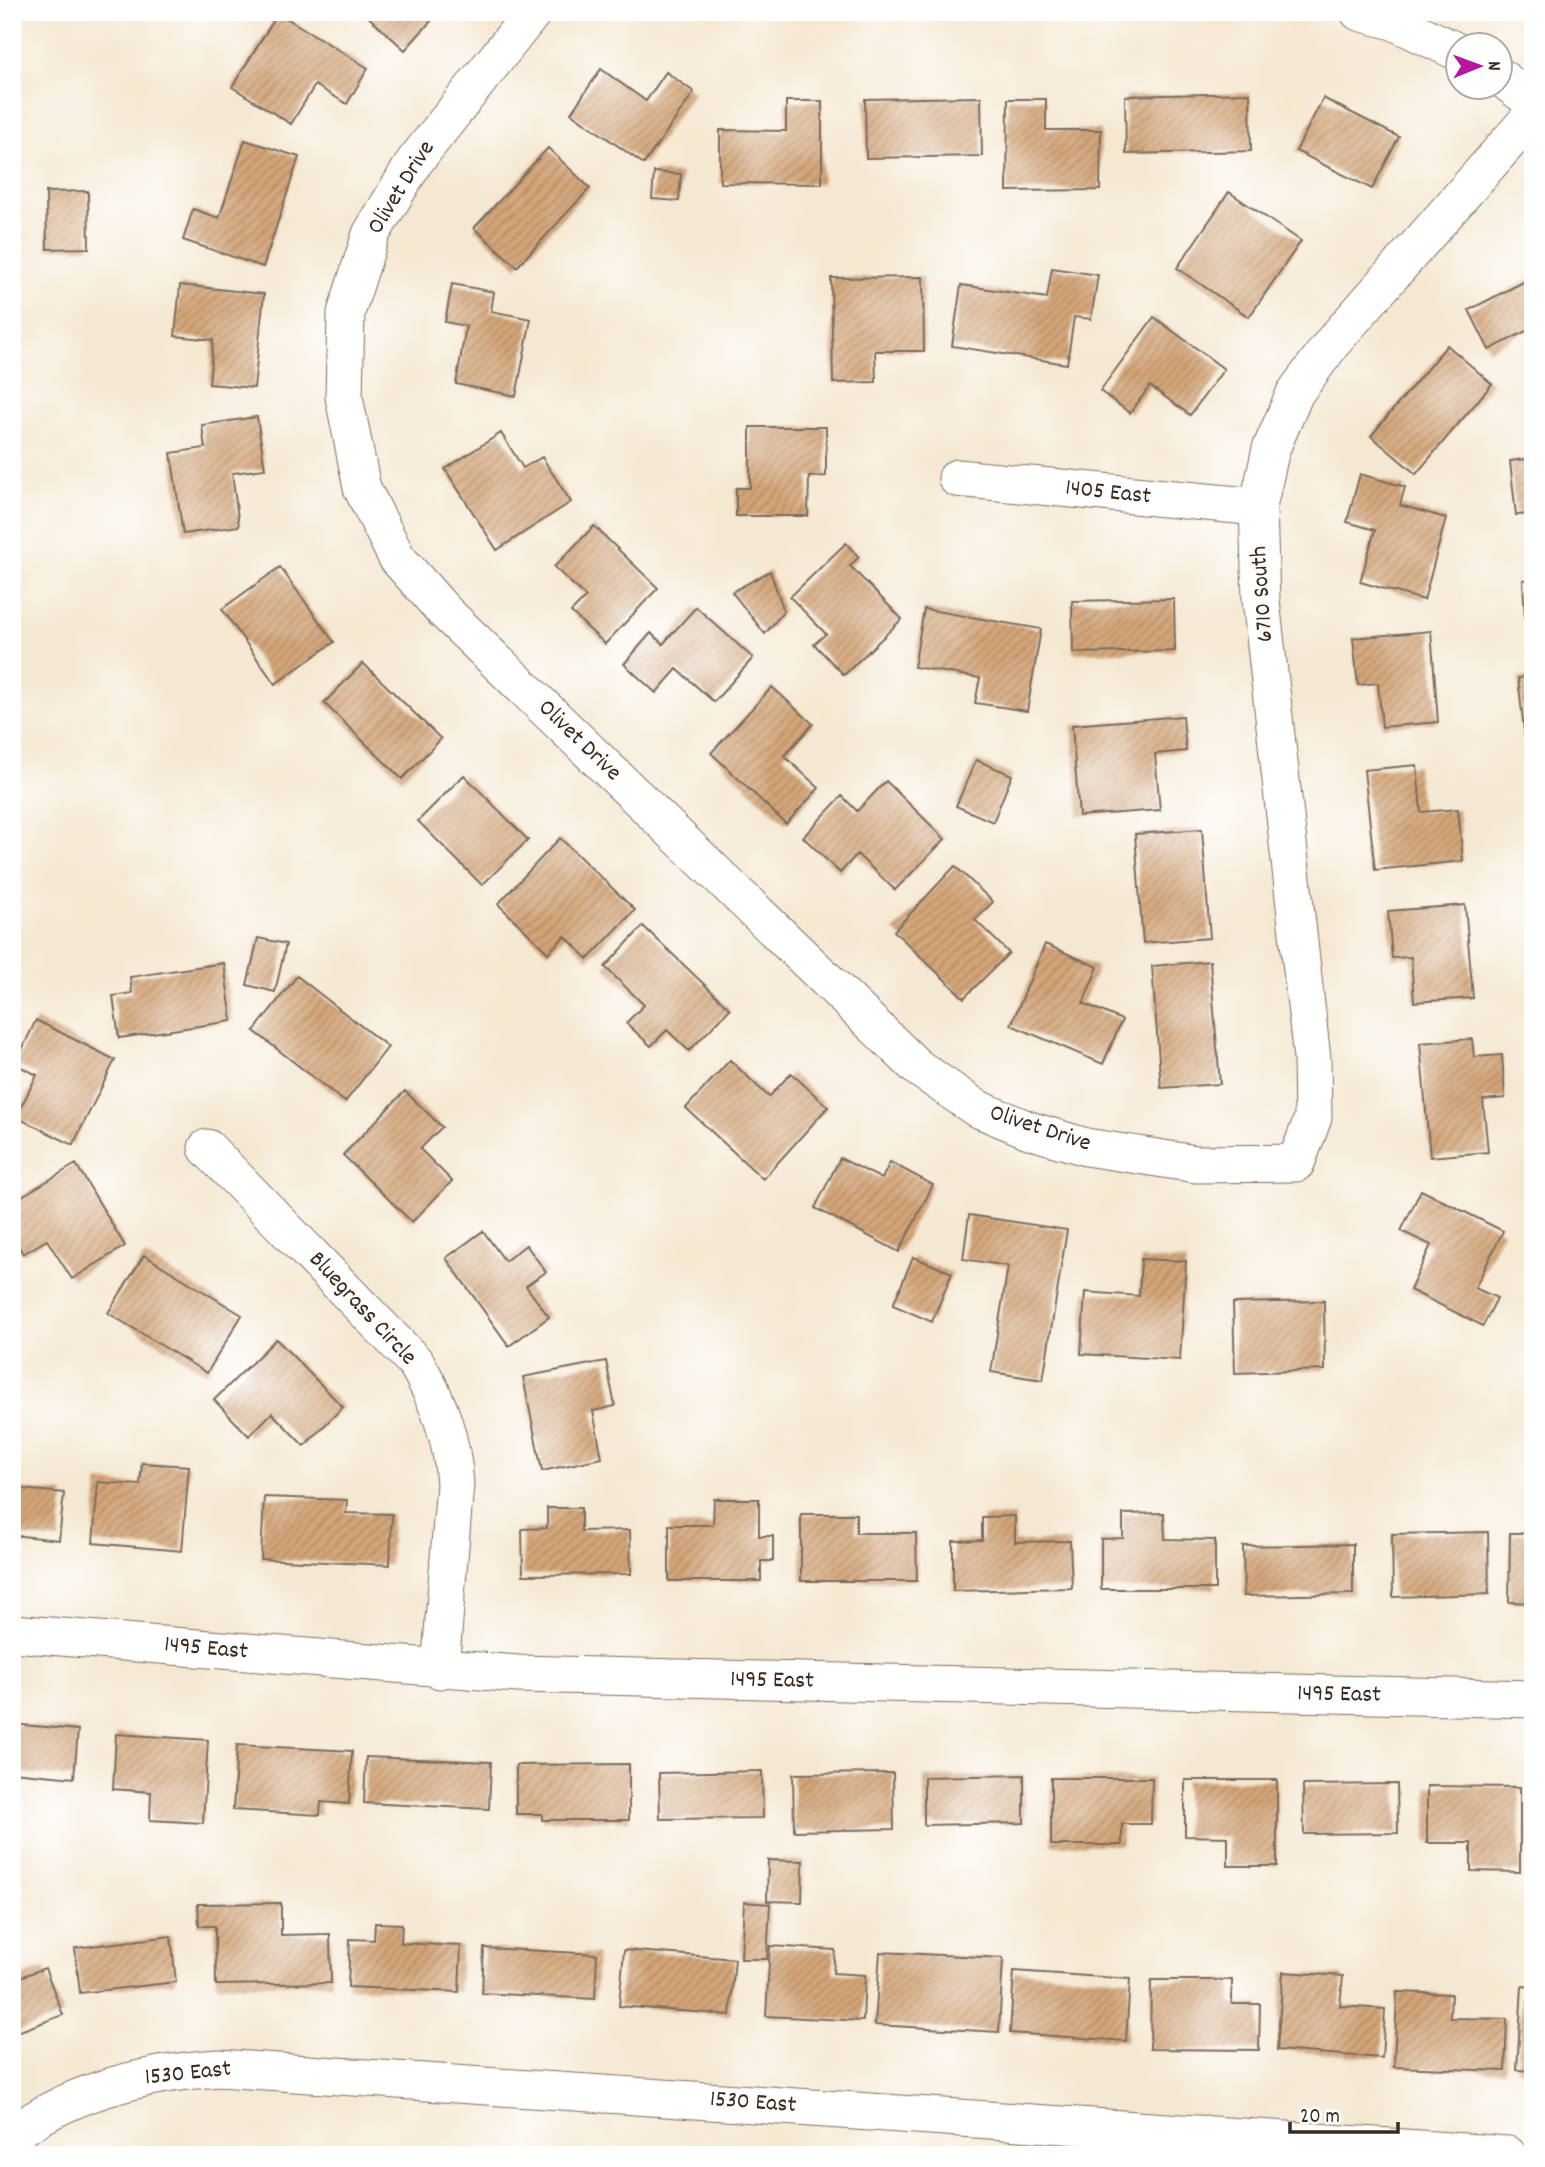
<svg xmlns="http://www.w3.org/2000/svg" width="1545" height="2167" font-family="Dekko,sans-serif">
<style>
.building{fill:url(#building-hatch)}
.lines{fill:none;stroke-linecap:round;stroke-linejoin:round}
.minor-casing{stroke:#7c6c5d;stroke-width:39}
.minor{stroke:#fff;stroke-width:37}
.labels{text-anchor:middle;dominant-baseline:central;stroke-width:5;stroke-linejoin:round;paint-order:stroke}
.street-label{font-size:24px;fill:#3b2a1e;stroke:#fff}
</style>
<defs>
<pattern id="building-hatch" width="6" height="6" patternUnits="userSpaceOnUse" patternTransform="scale(1.75)"><rect width="6" height="6" fill="#d4a679"/><path d="M-1 1l2-2M0 6l6-6M5 7l2-2" fill="none" stroke="#ad8763"/></pattern>
</defs>
<rect width="100%" height="100%" fill="#fff"/>
<filter id="ink" filterUnits="userSpaceOnUse"><feTurbulence type="fractalNoise" baseFrequency=".0143" numOctaves="2"/><feDisplacementMap in="SourceGraphic" scale="14" xChannelSelector="R" yChannelSelector="G"/><feConvolveMatrix kernelMatrix="1 2 1 2 8 2 1 2 1" color-interpolation-filters="sRGB"/></filter>
<filter id="wash" filterUnits="userSpaceOnUse"><feTurbulence type="fractalNoise" baseFrequency=".00686" numOctaves="4" result="noise"/><feDisplacementMap in="SourceGraphic" scale="28" xChannelSelector="R" yChannelSelector="G"/><feGaussianBlur stdDeviation="1.57" result="paint"/><feColorMatrix in="noise" values="0 0 0 0 0 0 0 0 0 0 0 0 0 0 0 0 0 1.4 0 .05"/><feComposite in="paint" operator="in"/></filter>
<g filter="url(#wash)">
<rect width="100%" height="100%" fill="#f5e8d2"/>
<g id="blocks">
<!-- building -->
<path class="building" d="M363 12H439L405 50Z
M278 13 368 68 347 104 315 85 291 124 232 87Z
M601 69 646 101 666 72 694 92 644 164 571 113Z
M1250 93 1251 151 1126 154 1125 96Z
M981 97 982 156 866 158 865 99Z
M1323 98 1399 137 1372 189 1296 151Z
M1008 99H1046V130H1101L1100 190 1007 191Z
M786 101H822V184L720 183V130L786 131Z
M245 140 299 157 263 267 183 240 193 209 219 218Z
M548 148 590 188 517 267 474 228Z
M654 172 681 174 679 201 652 199Z
M88 191 89 248 47 249 46 192Z
M1229 192 1301 241 1249 317 1177 268Z
M1052 268 1098 275 1091 319 1074 317 1067 364 952 346 961 285 1047 298Z
M923 277 924 351H875L876 382 833 383 831 278Z
M1533 277V334L1530 329 1489 350 1469 310Z
M452 284 494 292 491 311 531 319 516 396 456 384 466 326 445 322Z
M180 285 264 294 254 388 209 384 213 340 175 336Z
M1154 317 1224 369 1190 415 1150 386 1130 413 1100 391Z
M1447 345 1492 384 1416 474 1371 436Z
M257 417 265 469 232 473 239 526 183 534 171 453 205 448 202 425Z
M750 427H826V476L809 477 808 516H736V488H750Z
M501 433 523 468 542 457 571 502 497 550 445 469Z
M1533 458V514L1516 515 1510 461Z
M1360 474 1405 487 1400 505 1446 518 1424 600 1360 582 1375 530 1347 522Z
M594 526 658 588 605 644 571 612 586 597 554 567Z
M846 543 859 557 850 566 902 619 844 675 814 644 826 634 790 597Z
M280 567 334 642 275 684 222 609Z
M770 571 784 611 765 634 732 592Z
M1533 579V639L1526 640 1523 580Z
M1174 599 1175 651 1073 653 1072 601Z
M696 607 753 658 714 702 677 669 656 693 624 664 651 633 663 644Z
M924 609 1041 629 1027 711 975 703 980 678 914 667Z
M1431 631 1438 722 1382 727 1378 683 1358 685 1353 638Z
M363 663 441 739 402 779 324 703Z
M1533 676V773H1529L1518 678Z
M772 687 813 724 784 756 819 788 786 824 711 753Z
M1183 716 1186 751 1155 754 1160 810 1079 816 1072 725Z
M976 760 1012 775 993 822 956 806Z
M1417 765 1421 812 1458 809 1463 861 1375 870 1364 770Z
M464 775 528 840 482 885 418 821Z
M886 781 945 839 895 890 857 854 840 873 803 837 842 796 857 811Z
M1202 829 1210 938 1143 943 1135 834Z
M560 838 635 910 588 959 565 936 548 953 498 904Z
M955 866 993 902 975 920 1009 953 964 998 894 931Z
M1465 905 1473 998 1414 1002 1411 957 1392 958 1388 911Z
M643 926 730 1009 689 1051 667 1030 651 1046 626 1023 644 1005 605 967Z
M258 938 286 944 275 992 247 985Z
M1045 944 1098 967 1083 1003 1122 1020 1103 1064 1011 1025Z
M1210 961 1220 1084 1161 1088 1152 966Z
M224 963 232 1021 119 1038 113 996 132 993 130 977Z
M297 976 388 1047 345 1102 254 1031Z
M36 1020 115 1060 73 1145 16 1117 37 1075 15 1064Z
M1472 1039 1474 1057 1502 1055 1505 1098 1483 1100 1488 1152 1430 1157 1420 1043Z
M730 1060 769 1097 791 1073 828 1107 763 1179 686 1108Z
M405 1091 442 1127 420 1149 452 1181 412 1222 343 1155Z
M840 1158 882 1179 890 1162 933 1185 899 1252 815 1208Z
M76 1164 125 1246 72 1279 47 1240 23 1254 12 1235V1202Z
M1421 1190 1503 1231 1475 1288 1497 1298 1483 1326 1410 1290 1431 1245 1401 1231Z
M969 1215 1067 1230 1043 1380 991 1372 1008 1266 963 1259Z
M483 1231 505 1261 526 1245 546 1272 526 1286 549 1317 509 1346 446 1258Z
M144 1255 242 1315 207 1373 108 1313Z
M913 1257 952 1273 932 1322 893 1305Z
M1141 1259 1186 1261 1180 1360 1081 1354 1085 1292 1139 1296Z
M1324 1301 1325 1370 1235 1373 1233 1303Z
M276 1339 343 1407 304 1446 272 1413 249 1436 214 1400Z
M606 1361 615 1406 593 1411 602 1458 542 1471 523 1377Z
M142 1463 189 1466 182 1551 93 1543 98 1482 140 1485Z
M12 1488 64 1493 59 1540 12 1535Z
M264 1497 347 1500 346 1513 392 1514 390 1565 261 1559Z
M714 1499H759V1536H773V1561H761V1581H669V1525H713Z
M547 1508H581V1531L630 1530 631 1574 523 1575 522 1529 547 1528Z
M1164 1513 1165 1539 1215 1540V1589H1101V1539L1123 1538V1514Z
M801 1514H856V1533H916L917 1581H801Z
M1015 1516V1542L1070 1541 1072 1588 953 1591V1541L982 1540V1517Z
M1488 1532 1489 1594 1393 1597 1392 1534Z
M1510 1533H1533V1603L1509 1602Z
M1353 1544V1594L1244 1596 1243 1546Z
M12 1724 78 1730 74 1778 12 1772Z
M116 1734 208 1740 203 1823 150 1820 151 1792 113 1789Z
M237 1745 352 1751 349 1804 321 1802 320 1815 233 1810Z
M366 1757 491 1762 489 1809 364 1803Z
M629 1764V1820H542V1814H516V1765Z
M762 1771 763 1818 660 1819 659 1773Z
M893 1773 894 1829 794 1831 793 1774Z
M1024 1775V1823L924 1825V1777Z
M1051 1778H1152L1151 1824H1122V1845H1051Z
M1185 1780H1277V1866H1228V1837L1185 1836Z
M1397 1784 1398 1833 1304 1834 1303 1785Z
M1427 1786 1520 1787V1872L1471 1871V1843H1427Z
M768 1860 803 1861 802 1902 767 1901Z
M744 1902 770 1904 767 1959H741Z
M281 1903V1935L330 1934 331 1983 216 1985 215 1926H199L198 1904Z
M375 1923 402 1924 401 1943 461 1946 459 1992 348 1987 350 1939 374 1940Z
M171 1936 176 1982 80 1993 75 1948Z
M770 1946 835 1950 833 1973 865 1975 863 2021 766 2016Z
M484 1948 597 1954 595 1999 482 1993Z
M624 1950 735 1959 730 2015 619 2006Z
M880 1952 1003 1958 999 2032 875 2025Z
M45 1968 63 2015 12 2034V1980Z
M1014 1971 1130 1979 1126 2041 1010 2033Z
M1283 1972 1343 1976 1340 2006 1385 2009 1382 2058 1277 2050Z
M1151 1980H1232V2004H1260L1259 2050 1150 2049Z
M1522 1986 1533 1987V2071L1517 2070Z
M1397 1992 1451 1994 1450 2018 1507 2019 1505 2071 1394 2067Z"/>
</g>
</g>
<g filter="url(#ink)">
<use href="#blocks" fill-opacity="0" stroke="#7c6c5d" stroke-width="2"/>
<g class="lines">
<defs>
<path id="minor" d="M533 12 415 161 371 234 346 313 344 397 362 488 397 558 444 611 917 1067 976 1108 1029 1130 1086 1147 1196 1164 1296 1163 1313 1118 1312 1059 1261 600 1258 507 1271 449 1295 393 1332 343 1533 114
M1359 12 1393 21 1458 52
M1500 77 1533 102
M957 478 1258 507
M207 1148 416 1363C439 1402 452 1438 455 1484L440 1670
M12 1633 518 1674 1533 1699
M12 2135C72 2090 145 2073 219 2068L1508 2155"/>
</defs>
<!-- minor casing -->
<use href="#minor" class="minor-casing"/>
<!-- minor -->
<use href="#minor" class="minor"/>
</g>
</g>
<g class="labels">
<!-- street labels -->
<g class="street-label">
<text transform="translate(402 188) rotate(-58)">Olivet Drive</text>
<text transform="translate(1108 493) rotate(6)">1405 East</text>
<text transform="translate(1263 594) rotate(-94)">6710 South</text>
<text transform="translate(579 741) rotate(44)">Olivet Drive</text>
<text transform="translate(1040 1129) rotate(18)">Olivet Drive</text>
<text transform="translate(362 1309) rotate(47)">Bluegrass Circle</text>
<text transform="translate(206 1649) rotate(5)">1495 East</text>
<text transform="translate(772 1681) rotate(1)">1495 East</text>
<text transform="translate(1339 1695) rotate(1)">1495 East</text>
<text transform="translate(188 2074) rotate(-6)">1530 East</text>
<text transform="translate(753 2103) rotate(4)">1530 East</text>
</g>
</g>
<!-- margin -->
<rect width="1545" height="2167" fill="none" stroke="#fff" stroke-width="42"/>
<!-- north arrow -->
<g transform="translate(1479 66) rotate(89)"><circle r="33" fill="#ffffff" stroke="#b1aaa5" stroke-width="2"/>
<path d="M0-5L12 26L0 18L-12 26Z" fill="#b5179e"/>
<text y="-10" font-size="19" font-weight="bold" text-anchor="middle" fill="#3b2a1e">N</text>
</g>
<!-- scale -->
<path d="M1290 2122v10h108v-10" fill="none" stroke="#3b2a1e" stroke-width="3.5"/>
<text x="1300" y="2122" font-size="21" fill="#3b2a1e" stroke="#ffffff" stroke-width="5" paint-order="stroke">20 m</text>
</svg>
